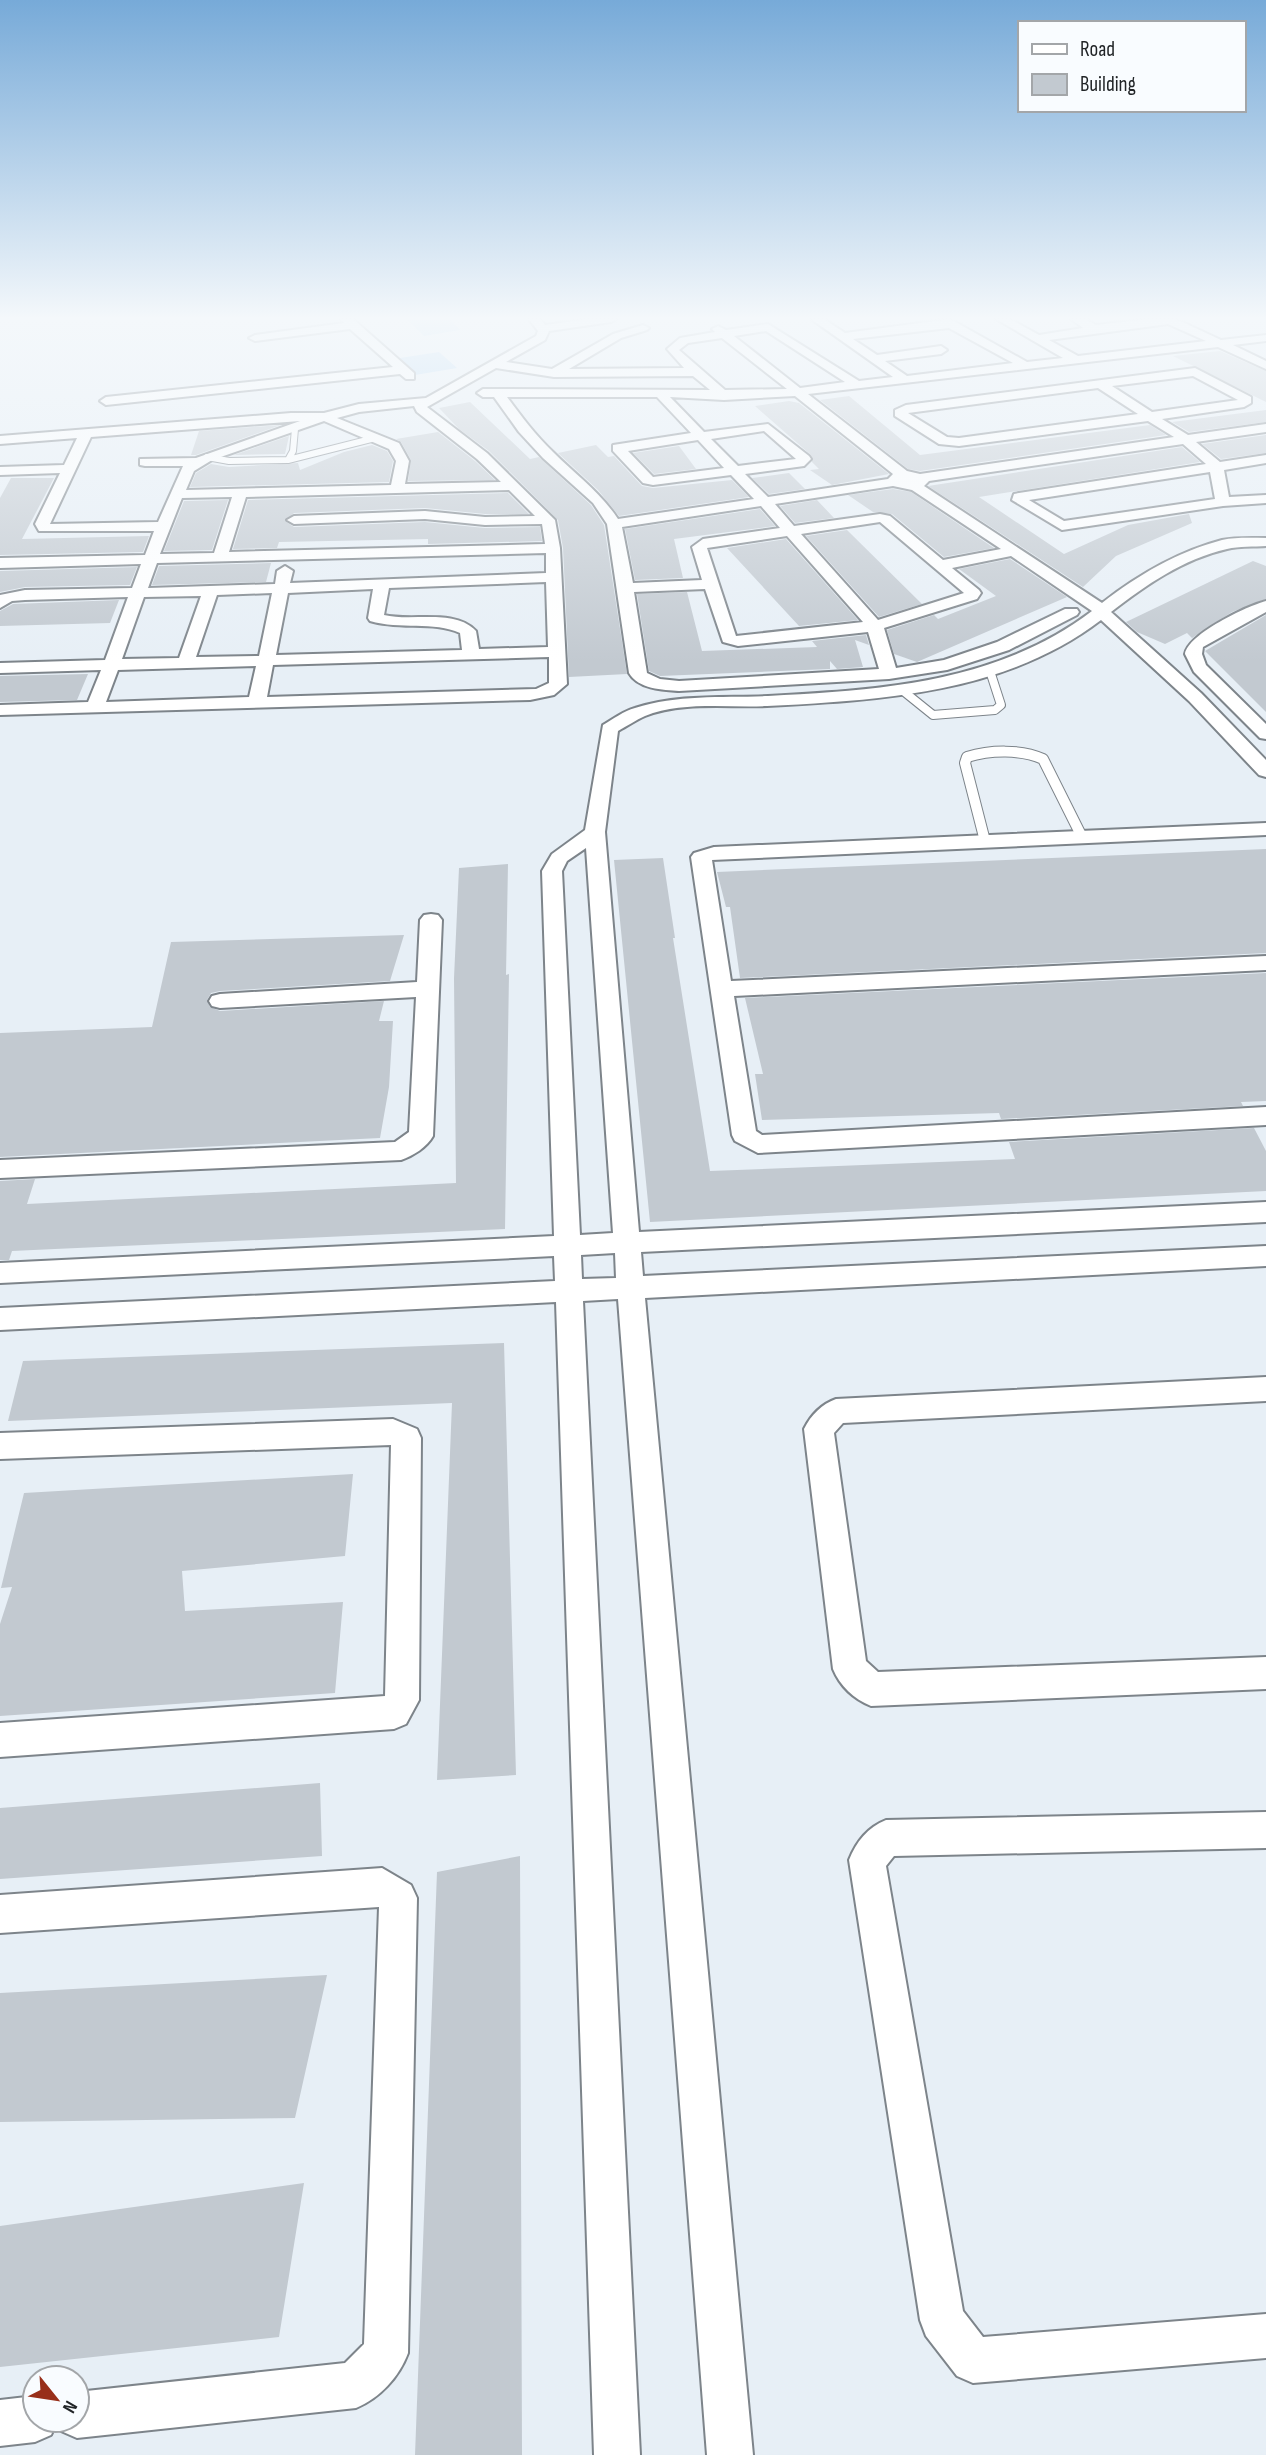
<svg xmlns="http://www.w3.org/2000/svg" width="1266" height="2455" font-family="'Sofia Sans Condensed',sans-serif">
<style>
.green{fill:#afd4f2}
.building{fill:#c2c9d0}
.lines{fill:none;stroke-linecap:round;stroke-linejoin:round}
.service-far2-casing{stroke:#7d848a;stroke-width:8}
.service-far1-casing{stroke:#7d848a;stroke-width:10}
.service-casing{stroke:#7d848a;stroke-width:12}
.minor-casing{stroke:#7d848a;stroke-width:4}
.service-far2{stroke:#fff;stroke-width:6}
.service-far1{stroke:#fff;stroke-width:8}
.service{stroke:#fff;stroke-width:10}
.minor{fill:#fff;fill-rule:evenodd}
</style>
<rect width="100%" height="100%" fill="#e7eff6"/>
<!-- green -->
<path class="green" d="M407 319H450L460 330 424 336Z
M439 352 457 368 415 375 400 358Z"/>
<!-- building -->
<path class="building" d="M1220 351 1266 371V402L1173 356Z
M849 396 920 455 1150 425 1166 435 920 471 908 469 820 400Z
M789 401 799 403 889 474 832 485 810 470 819 469 812 462 811 455 755 406Z
M470 402 530 459 539 457 591 505 604 525 627 674 569 677 563 548 558 520 489 451 459 429 439 408Z
M1266 410V422L1189 432 1172 422Z
M281 425 196 455H191L199 431Z
M438 432 475 461 495 480 408 481 411 460 401 442 396 439Z
M1266 435V453L1221 459 1202 444Z
M289 436 285 454 234 455Z
M372 445 387 451 393 461 389 482 190 487 196 473 211 464 229 467 298 463 300 470 344 452Z
M596 445 608 457 614 456 642 486 653 488 732 480 749 497 619 516 598 490 558 453Z
M679 446 696 469 654 474 633 453Z
M1182 447 1200 462 979 497 1064 554 1128 525 1189 514 1192 523 1116 556 1083 587 928 486Z
M789 473 805 489 769 494 752 478Z
M11 478H54L22 539 149 536 143 552 0 555V498Z
M893 489 911 492 994 548 944 557 892 514 873 512 848 495Z
M508 493 529 514H485L425 508 294 513 285 521 294 527 425 522 485 528 540 527 542 541 428 544V539L279 542 277 548 233 549 248 500Z
M228 500 212 550 164 551 184 501Z
M817 500 834 518 795 523 780 506Z
M760 509 775 526 674 539 683 578 635 580 625 529Z
M847 530 922 604 879 617 806 536Z
M786 539 858 620 799 626 727 548Z
M1010 559 1067 597 917 662 894 654 887 630 934 615 938 619 996 596 959 569Z
M1253 561 1266 566V599L1232 612 1192 638 1187 633 1165 644 1137 632 1126 622Z
M271 563 266 582 152 585 159 566Z
M137 567 130 585 25 587 0 592V571Z
M687 592 702 651 817 647 812 641 866 635 869 645 855 640 863 667 837 669 830 661V669L660 676 649 671 637 594Z
M119 600 110 623 0 626V611L13 604Z
M1266 615V712L1205 651Z
M88 674 77 700 0 702V676Z
M1266 849V953L740 978 730 907H726L717 872Z
M663 858 675 938H673L710 1171 1015 1159 1009 1142 1254 1128 1266 1151V1191L650 1222 614 860Z
M508 864 506 975 509 974 505 1229 55 1249 12 1251 9 1260H0V1181L35 1179 27 1204 456 1183 454 978 459 868Z
M404 935 390 981 220 991 211 993 207 1000 210 1007 220 1011 384 1001 379 1021H393L389 1087 380 1138 0 1157V1033L152 1027 171 942Z
M1266 973V1101L1241 1102 1243 1106 1001 1119 999 1113 762 1120 755 1074H763L745 998Z
M504 1343 516 1775 437 1780 452 1403 8 1421 23 1361Z
M353 1474 345 1556 182 1571 185 1611 343 1602 335 1693 0 1716V1624L12 1587 1 1588 24 1493Z
M320 1783 322 1856 0 1879V1808Z
M520 1856 522 2455H415L437 1872Z
M327 1975 295 2118 0 2122V1993Z
M304 2183 279 2337 0 2367V2226Z"/>
<g class="lines">
<defs>
<path id="service-far2" d="M207 457 229 461 288 460 293 451 295 429
M288 460 375 438"/>
<path id="service-far1" d="M902 690 933 715 995 710 1001 705 990 671"/>
<path id="service" d="M985 841 965 763 967 757C990 750 1021 749 1043 759L1082 837"/>
<path id="minor" d="M341 319H353L414 373V379H406L400 374 106 405 100 401 106 397 393 367 350 329 255 341 249 338 255 335 344 323Z
M529 319H540L545 325 587 319H616L611 322 549 331 545 340 506 362 552 369 613 334 643 325 649 328 647 330 621 338 569 369 684 368 667 349 680 338 715 332 712 329 718 326 726 330 768 324 859 381 893 377 811 319H824L845 333 950 319 1027 362 1063 358 996 319H1010L1039 335 1083 328 1071 319H1085L1096 325 1148 319H1176L1221 340 1266 335V341L1233 345 1266 361V369L1218 347 808 394 907 471 920 474 1174 437 1148 421 959 446 939 444 895 416V410L906 405 1195 368 1251 397V403L1244 407 1162 419 1188 435 1266 424V432L1196 442 1220 462 1266 455V463L1224 470 1229 497 1266 495V503L1223 506 1062 530 1012 500 1014 494 1019 493 1206 464 1183 444 929 481 924 486 1102 603C1138 575 1177 552 1222 540 1236 537 1252 538 1266 538V546C1254 547 1239 546 1227 549 1183 559 1146 585 1111 612L1201 693 1266 760V777L1259 775 1189 701 1101 620C1006 693 882 700 767 706 728 708 682 701 645 716 636 720 627 726 618 731L605 832 639 1232 1266 1202V1222L641 1252 643 1276 1266 1246V1266L645 1298 753 2455H707L618 1299 583 1301 640 2455H594L556 1302 0 1330V1308L555 1281 554 1256 0 1283V1263L554 1236 542 871 552 854 585 830 603 725C613 719 624 711 635 708 678 694 723 698 768 696 882 690 997 683 1092 611L1011 556 952 568 979 590 981 593 977 599 884 628 896 668 944 660 997 642 1065 609H1077L1079 612 1077 615 1009 650 947 670 889 679 679 691C663 690 638 689 629 673L607 524 593 503 543 458 519 432 494 397H483L477 393 483 389 710 390 693 376 554 377 496 368 427 407 487 453 555 520 560 548 567 684 554 695 530 700 0 715V705L88 702 101 670 0 673V663L105 660 128 597 25 600 12 601 0 608V595L25 590 132 588 141 564 0 568V558L145 555 154 531H39L35 524 60 473 0 475V467L64 465 77 438 0 444V436L291 413H324L359 404 426 398 536 336 538 331ZM1168 324 1206 341 1078 356 1049 340ZM949 328 1013 363 907 376 885 361 941 354 947 350 941 346 877 355 853 339ZM766 331 845 382 800 388 734 336ZM722 338 787 389 725 390 679 350 688 343ZM1193 376 1238 400 1152 412 1112 386ZM1098 388 1138 414 959 438 947 437 908 413ZM795 396 893 474 888 479 768 497 745 474 804 466 811 459 809 456 768 424 704 432 670 397 724 400ZM507 397H657L691 433 613 445V451L643 483 653 485 731 475 754 499 618 519C600 492 576 475 553 452 535 435 521 416 507 397ZM414 406 417 412 477 459 501 482 405 484 409 461 399 443 337 418 359 412ZM300 421 196 458 140 459V465L145 466H183L158 522 50 524 91 437ZM324 421 389 449 396 461 391 485 186 490 194 471 212 460ZM764 431 796 459 738 466 711 439ZM698 440 724 468 653 477 628 451ZM1210 472 1215 499 1064 521 1029 500ZM893 486 912 490 1001 549 943 560 890 516 880 514 794 526 775 504ZM509 490 535 516 485 517 425 511 294 516 287 520 294 524 425 519 485 525 542 524 545 544 229 552 246 497ZM232 497 214 553 160 554 182 498ZM761 506 780 528 703 539 692 547 702 580 633 583 622 527ZM880 522 964 593 878 620 801 534ZM787 536 863 622 736 636 707 548ZM546 553V573L290 583 293 571 285 566 277 571 275 584 148 588 157 563ZM546 582 548 647 479 649 476 631C455 608 412 622 384 615L389 588ZM373 589 368 618 370 621C400 630 434 621 460 633L462 650 276 655 288 593ZM705 589 723 642 738 646 868 632 879 669 679 681 660 679 647 673 634 592ZM272 593 259 656 196 657 217 595ZM201 596 179 658 122 659 144 597ZM549 657V683L536 689 267 697 273 665ZM256 666 249 697 106 702 118 670ZM586 848 613 1233 580 1235 562 871 567 861ZM615 1253 616 1278 582 1279 581 1255Z
M1266 601V612L1203 647 1202 654 1206 665 1266 724V739L1260 738 1194 672 1185 654C1188 634 1247 606 1266 601Z
M1266 823V835L712 860 731 981 1266 956V970L734 996 756 1131 762 1135 1266 1107V1125L758 1153 735 1141 732 1135 691 857 694 853 714 847Z
M431 914 438 915 442 920 433 1136C427 1147 413 1156 401 1160L0 1178V1160L395 1142 409 1132 416 997 220 1008 212 1006 209 1001 212 996 220 994 417 982 420 920 424 915Z
M1266 1377V1401L843 1423 834 1433 866 1661 878 1672 1266 1657V1689L871 1706C854 1699 840 1686 833 1669L804 1429C811 1415 822 1404 836 1399Z
M393 1419 417 1429 421 1438 419 1700 406 1724 394 1729 0 1757V1723L385 1696 391 1445 0 1459V1433Z
M1266 1812V1848L894 1856 886 1866 963 2311 983 2337 1266 2314V2358L973 2383 957 2376 926 2336 920 2320 849 1860C856 1842 868 1827 886 1820Z
M382 1868 411 1885 417 1898 408 2353C399 2377 380 2398 356 2408L77 2438 61 2431 57 2422 51 2435 35 2442 0 2446V2400L35 2396V2420H77V2392L345 2363 364 2344 379 1907 0 1933V1895Z"/>
</defs>
<!-- service-far2 casing -->
<use href="#service-far2" class="service-far2-casing"/>
<!-- service-far1 casing -->
<use href="#service-far1" class="service-far1-casing"/>
<!-- service casing -->
<use href="#service" class="service-casing"/>
<!-- minor casing -->
<use href="#minor" class="minor-casing"/>
<!-- service-far2 -->
<use href="#service-far2" class="service-far2"/>
<!-- service-far1 -->
<use href="#service-far1" class="service-far1"/>
<!-- service -->
<use href="#service" class="service"/>
<!-- minor -->
<use href="#minor" class="minor"/>
</g>
<!-- sky -->
<linearGradient id="sky" x2="0" y2="1"><stop stop-color="#77aad8"/><stop offset="0.48" stop-color="#f4f8fb"/><stop offset="1" stop-color="#f4f8fb" stop-opacity="0"/></linearGradient>
<rect width="1266" height="663" fill="url(#sky)"/>
<!-- legend -->
<rect x="1018" y="21" width="228" height="91" fill="#f9fcff" stroke="#a3a6a9" stroke-width="2"/>
<rect x="1032" y="44" width="35" height="10" fill="#ffffff" stroke="#a3a6a9" stroke-width="2"/>
<text x="1080" y="56" font-size="21" fill="#212427">Road</text>
<rect x="1032" y="74" width="35" height="21" fill="#c2c9d0" stroke="#a3a6a9" stroke-width="2"/>
<text x="1080" y="91" font-size="21" fill="#212427">Building</text>
<!-- north arrow -->
<g transform="translate(56 2399) rotate(120)"><circle r="33" fill="#f9fcff" stroke="#a3a6a9" stroke-width="2"/>
<path d="M0-5L12 26L0 18L-12 26Z" fill="#982f1a"/>
<text y="-10" font-size="19" font-weight="bold" text-anchor="middle" fill="#212427">N</text>
</g>
</svg>
